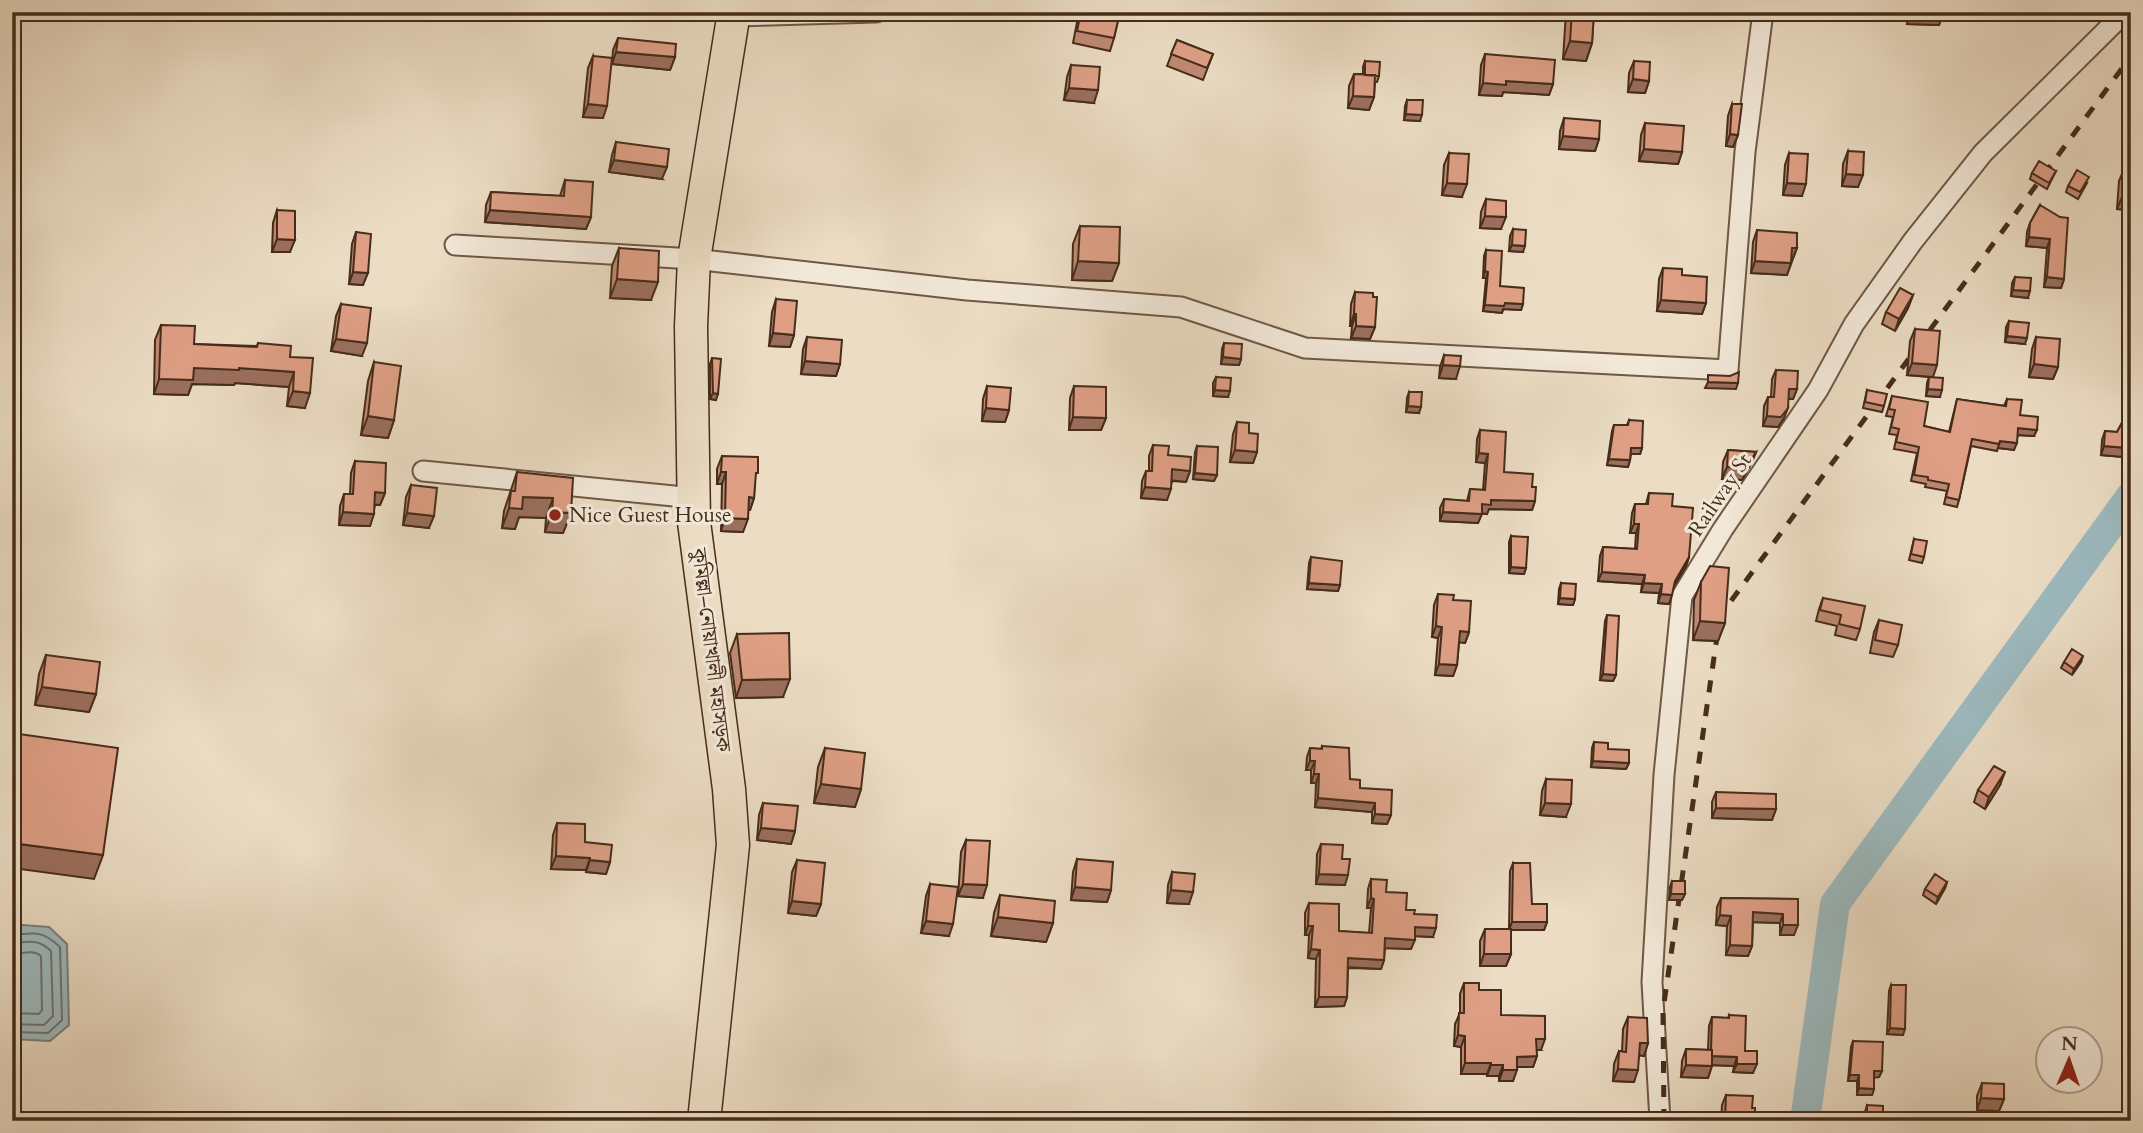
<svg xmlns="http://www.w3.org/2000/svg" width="2143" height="1133" font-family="Cardo,'Noto Serif Bengali',serif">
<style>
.water{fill:#9cb9be;stroke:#7a817c;stroke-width:2}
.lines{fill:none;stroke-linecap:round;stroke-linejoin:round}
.shore{stroke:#71726c;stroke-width:2}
.river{stroke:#9cb9be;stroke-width:30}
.minor-casing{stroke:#6f5844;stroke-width:23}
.trunk-casing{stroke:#462c1a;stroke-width:35}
.minor{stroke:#f2e8d8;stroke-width:19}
.trunk{stroke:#ebdcc3;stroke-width:32}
.rail{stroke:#462c1a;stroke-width:5;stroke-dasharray:12 12;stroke-linecap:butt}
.wall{fill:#bf8972;stroke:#462c1a;stroke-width:2}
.shaded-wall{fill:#9b6f5d;stroke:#462c1a;stroke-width:2}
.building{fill:#de9f85;stroke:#462c1a;stroke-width:2}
.poi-dot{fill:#8f2418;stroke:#f2e8d8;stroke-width:2.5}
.labels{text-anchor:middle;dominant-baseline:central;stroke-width:6;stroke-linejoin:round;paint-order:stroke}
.street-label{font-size:21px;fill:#462c1a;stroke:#f2e8d8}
.poi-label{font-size:21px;fill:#462c1a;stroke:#f2e8d8;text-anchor:start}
</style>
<rect width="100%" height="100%" fill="#ebdcc3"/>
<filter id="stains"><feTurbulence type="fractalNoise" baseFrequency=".00286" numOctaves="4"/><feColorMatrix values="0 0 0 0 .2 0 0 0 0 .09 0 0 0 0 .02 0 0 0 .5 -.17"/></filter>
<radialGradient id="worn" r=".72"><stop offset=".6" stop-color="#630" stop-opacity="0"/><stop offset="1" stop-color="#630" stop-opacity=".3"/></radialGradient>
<!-- water -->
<path class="water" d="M22 925 49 927 67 944 69 1025 50 1041 12 1039V928Z"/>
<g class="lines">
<!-- shore -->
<path class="shore" d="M12 935C35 932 43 931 60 947L62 1020 48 1033 12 1032
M12 943C30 942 37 938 51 951L53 1016 44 1025 12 1024
M12 954C22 954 33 949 41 956L42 1010 39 1014 12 1013"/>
<!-- river -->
<path class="river" d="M1805 1121 1835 904 2131 496"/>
<defs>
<path id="minor" d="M733 16 876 12
M455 245 694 259 967 290 1181 307 1305 348 1728 370 1745 152 1763 12
M423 471 694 498
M1660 1121 1652 982 1664 775 1682 596 1723 529 1818 390 1854 324 1913 241 1983 153 2125 12"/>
<path id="trunk" d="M704 1121 733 845 729 789 694 522 691 326 694 259 734 12"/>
</defs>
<!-- minor casing -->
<use href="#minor" class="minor-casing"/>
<!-- trunk casing -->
<use href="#trunk" class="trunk-casing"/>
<!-- minor -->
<use href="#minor" class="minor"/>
<!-- trunk -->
<use href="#trunk" class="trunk"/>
<!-- rail -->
<path class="rail" d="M1664 1121 1663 1010 1720 616 2131 56"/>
</g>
<!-- wall -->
<path class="wall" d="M1079 12H1120L1114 38 1110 51 1073 43Z
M1566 12H1594L1592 43 1586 61 1563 59Z
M1908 12H1943L1939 25 1907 24Z
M618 38 675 57 670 70 612 64 613 50Z
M1177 40 1213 54 1203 80 1167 66Z
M1485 54 1553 84 1549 95 1503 92 1502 96 1479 95 1481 65Z
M593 56 603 118 583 117 588 68Z
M1365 61 1379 76 1377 82H1375L1374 97 1369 110 1348 108 1349 86 1354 74H1363V67Z
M1634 61 1649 81 1645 93 1628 92 1629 73Z
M1071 65 1094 103 1064 100 1067 77Z
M1407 100 1420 121 1404 120 1405 106Z
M1732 104 1738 135 1733 147 1726 146 1728 116Z
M1564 118 1599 139 1595 151 1559 149 1560 131Z
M1645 123 1682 152 1678 164 1639 161 1641 135Z
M616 142 662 179 609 172 612 155Z
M1848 151 1858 187 1842 186 1843 164Z
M1449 153 1462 197 1442 195 1444 165Z
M1789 153 1802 196 1783 195 1785 165Z
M2124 169H2131V210L2117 209 2119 181Z
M2056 171 2047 189 2030 179 2032 173Z
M565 180 591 217 586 229 485 222 486 205 491 192 560 196Z
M2087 183 2078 199 2066 192 2068 186Z
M1486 199 1501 229 1480 228 1481 212Z
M2040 205 2064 279 2061 288 2044 287 2047 248 2026 246 2027 232 2030 223Z
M277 210 290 252H272L273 223Z
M1080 226 1119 263 1112 281 1072 280 1073 244Z
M1513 229 1523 252 1509 251 1510 236Z
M1757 230 1797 248 1787 275 1751 273 1753 242Z
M356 232 363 285 349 284 352 244Z
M619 248 651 300 610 298 612 266Z
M1486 250 1500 286 1523 304 1521 310 1503 309 1502 313 1483 311 1486 278H1483L1484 256Z
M1663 268 1682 275 1706 303 1702 314 1657 311 1659 279Z
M2015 277 2028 298 2011 296 2012 283Z
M1355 292 1375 327 1370 339 1351 338 1352 326H1350L1351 304Z
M1913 295 1908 308 1895 331 1882 324 1886 312Z
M776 299 794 335 790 347 769 346 772 312Z
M341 304 362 356 331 351 336 316Z
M2009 321 2025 344 2005 342 2006 327Z
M161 325 194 344 257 346 258 343 290 357 305 408 287 406 289 387 235 383 234 385 192 384 188 395 154 394 155 340Z
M1915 329 1933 377 1940 397 1926 396 1927 383 1929 377 1907 375 1910 341Z
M807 337 840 364 836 376 801 374 803 349Z
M2036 337 2058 367 2053 379 2029 377 2032 349Z
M1224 343 1241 359 1239 365 1221 364 1222 349Z
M1444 355 1456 379 1439 378 1440 367Z
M712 358 716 400 710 399V364Z
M374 362 394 420 388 438 361 435 368 381Z
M1776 370 1797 389 1793 399H1788L1784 418 1778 427 1763 426 1764 406 1768 397H1771L1772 379Z
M1216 377 1228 397 1213 396V383Z
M987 386 1009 410 1005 422 982 421 983 399Z
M1074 386 1106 418 1101 430H1069L1070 398Z
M1867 390 1884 406 1882 412 1863 408Z
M1409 392 1419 413 1406 412 1407 398Z
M1892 396 1924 426 1949 432 1957 399 2004 406 2007 399 2020 415 2034 436 2018 435 2014 450 1998 448 1997 451 1971 446 1959 500 1957 507 1944 504 1947 491 1925 487 1926 484 1911 481 1917 453 1894 449 1897 435 1889 434 1893 417 1886 416Z
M2131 401V442L2127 440 2123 457 2101 455 2102 440 2105 431 2117 432 2127 413 2126 412Z
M1629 420 1642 448 1640 454H1631L1630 460 1628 467 1607 465 1612 431 1614 425H1627Z
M1237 422 1249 433 1257 452 1253 463 1230 462 1233 434Z
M1480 430 1504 472 1532 487 1535 501 1532 510 1489 509 1487 514 1482 513 1478 523 1440 521V508L1444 499 1467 501 1470 489 1483 490 1485 463 1476 462 1477 439Z
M1153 445 1190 471 1186 482 1172 481 1167 500 1141 498 1142 481 1146 471H1149V456Z
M1197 446 1217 475 1214 481 1193 479 1195 452Z
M1728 450 1756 452 1751 464 1742 480 1722 479 1723 462Z
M722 456 755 479 754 498 750 510H748L743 532 721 531 722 484H717V469Z
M355 461 385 493 380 505H375L370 526 339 525 340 506 344 494H350L351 473Z
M517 472 571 513 563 533 545 532 546 518 519 517 515 529 502 528 504 511Z
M411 485 429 528 403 525 406 497Z
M1649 493 1672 506 1689 557 1686 566 1674 586 1669 604 1658 603 1659 593 1641 592 1642 584 1598 581 1600 556 1603 547 1635 549 1636 533H1630L1632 513 1635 504H1646Z
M1511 536 1526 568 1524 574 1509 573V542Z
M1914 539 1924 557 1922 563 1909 560Z
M1311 557 1340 585 1338 591 1307 589 1309 563Z
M1701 582 1725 623 1718 641 1693 640 1694 600Z
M1561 583 1575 599 1573 605 1558 604 1559 589Z
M1438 594 1453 600 1469 632 1465 643 1459 642 1457 665 1453 676 1435 675 1438 638 1432 637 1434 605Z
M1823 598 1860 629 1856 640 1835 635 1837 626 1816 621 1819 609Z
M1607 615 1616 675 1613 681 1600 680 1605 621Z
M1879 620 1898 645 1893 657 1870 653 1874 632Z
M737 634 783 697 736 698 730 653Z
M46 655 96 694 89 712 35 705 39 674Z
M2064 662H2081L2072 675 2061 668Z
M1594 742 1608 749 1629 763 1626 769 1591 767 1592 748Z
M1322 746 1350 779 1391 815 1387 824 1372 823V812L1315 807 1316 783H1311V770H1306L1307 757 1310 748 1321 749Z
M825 748 861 789 855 807 814 803 818 767Z
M1546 779 1566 817 1540 815 1542 791Z
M2000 785 1985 809 1974 802 1978 790Z
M1716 792 1776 809 1772 820 1712 818V802Z
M763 803 795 831 791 844 757 840 759 815Z
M557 823 610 862 606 874 586 872V870L551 869 553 835Z
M966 840 983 898 958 896 961 852Z
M1321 844 1342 859 1345 885 1316 884 1317 854Z
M1077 859 1111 890 1107 902 1071 900 1073 872Z
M797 860 821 904 816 916 788 913 792 872Z
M1513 863 1532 904 1547 922 1544 930H1511V954L1506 966H1480V941L1485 929H1509L1510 871Z
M1172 872 1189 904 1167 903 1168 885Z
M1371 879 1406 910 1414 914 1433 937 1415 936 1411 949 1385 948 1384 960 1381 969 1348 968 1347 997 1344 1006 1315 1007 1316 959 1308 958 1309 935H1305V913L1309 903 1339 931 1369 933 1371 908H1367L1368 889Z
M1672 881 1685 894 1682 900H1669L1670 887Z
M1947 882 1945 888 1936 904 1923 895 1925 889Z
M930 884 949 936 921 933 926 896Z
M1000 895 1053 923 1046 942 991 936 994 913Z
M1721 898 1798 899 1794 935H1780V923L1753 922 1752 946 1748 956 1726 955 1727 926 1716 925 1717 907Z
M1464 983 1479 990 1501 1015 1541 1050H1536L1537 1056 1533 1067H1517L1513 1081H1499V1076H1487V1074H1461V1047L1454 1046 1455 1024 1460 1013V994Z
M1891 985 1903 1035 1887 1034 1889 991Z
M1729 1015 1745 1051 1753 1073 1733 1072 1734 1066 1712 1065 1708 1078 1681 1077 1682 1061 1686 1049 1708 1050 1709 1026 1712 1017 1728 1018Z
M1628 1017 1648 1043 1644 1056 1639 1055 1634 1082 1613 1081 1614 1064 1619 1051 1622 1052 1623 1029Z
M1853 1041 1882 1071 1879 1077H1874V1089L1872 1095H1857V1081H1848L1851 1047Z
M1982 1083 2004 1099 1999 1111 1977 1110V1096Z
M1726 1095 1755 1121H1721L1722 1105Z
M1867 1105 1883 1119 1882 1121H1865V1112Z"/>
<!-- shaded-wall -->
<path class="shaded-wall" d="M48 12H76L75 15 46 18Z
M1418 12H1446L1451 13 1449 19 1417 15Z
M1643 12H1660L1656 21 1640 20Z
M1911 13 1943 14 1939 25 1907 24Z
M1570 41 1592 43 1586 61 1563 59Z
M616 52 675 57 670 70 612 64Z
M1633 79 1649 81 1645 93 1628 92Z
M1506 81 1553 84 1549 95 1503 92 1502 96 1479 95 1483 83Z
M1069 88 1098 90 1094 103 1064 100Z
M1353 96 1374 97 1369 110 1348 108Z
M588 104 607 106 603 118 583 117Z
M1406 114 1422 115 1420 121 1404 120Z
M1730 134 1738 135 1733 147 1726 146Z
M1563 136 1599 139 1595 151 1559 149Z
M1644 149 1682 152 1678 164 1639 161Z
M614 160 667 167 662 179 609 172Z
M1846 174 1863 175 1858 187 1842 186Z
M1447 183 1467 184 1462 197 1442 195Z
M1787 183 1806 184 1802 196 1783 195Z
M2122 197H2131V210L2117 209Z
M490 210 591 217 586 229 485 222Z
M1485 216 1506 217 1501 229 1480 228Z
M2029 237 2050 239 2047 248 2026 246Z
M277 239 295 240 290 252H272Z
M1512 245 1525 246 1523 252 1509 251Z
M1792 248H1797L1792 260H1788Z
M1078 261 1119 263 1112 281 1072 280Z
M1755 261 1791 263 1787 275 1751 273Z
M1485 271 1488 272 1486 278H1483Z
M353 272 368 273 363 285 349 284Z
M2047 277 2064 279 2061 288 2044 287Z
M617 279 658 282 651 300 610 298Z
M2013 290 2030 291 2028 298 2011 296Z
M1913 295 1908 308 1895 331 1899 319Z
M1661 300 1706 303 1702 314 1657 311Z
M1505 303 1523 304 1521 310 1503 309 1502 313 1483 311 1485 305Z
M1354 314H1356L1352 326H1350Z
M1356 326 1375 327 1370 339 1351 338Z
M773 333 794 335 790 347 769 346Z
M2007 336 2027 338 2025 344 2005 342Z
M336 339 367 343 362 356 331 351Z
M1223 357 1241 359 1239 365 1221 364Z
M805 361 840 364 836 376 801 374Z
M1912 363 1937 365 1933 377 1907 375Z
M2034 364 2058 367 2053 379 2029 377Z
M1443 365 1460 366 1456 379 1439 378Z
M194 368H239L294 372 289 387 235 383 234 385 192 384 188 395 154 394 159 379Z
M1708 382 1738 383 1736 389 1705 388Z
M1789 389H1797L1793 399 1785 398Z
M1928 389 1942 390 1940 397 1926 396Z
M1215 390 1230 391 1228 397 1213 396Z
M293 391 310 393 305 408 287 406Z
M713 393 718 394 716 400 710 399Z
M1408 406 1421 407 1419 413 1406 412Z
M986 408 1009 410 1005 422 982 421Z
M1788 408 1784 418 1778 427 1763 426 1767 416Z
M368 416 394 420 388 438 361 435Z
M1073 417 1106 418 1101 430H1069Z
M2018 428 2037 430 2034 436 2016 435Z
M2000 441 2017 443 2014 450 1998 448Z
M2104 446 2127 448 2123 457 2101 455Z
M1631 448H1642L1640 454H1629Z
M1235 450 1257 452 1253 463 1230 462Z
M1756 452 1751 464 1742 480 1722 479 1727 467Z
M1479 453 1488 454 1485 463 1476 462Z
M1609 459 1630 460 1628 467 1607 465Z
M1172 469 1190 471 1186 482 1169 480Z
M721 472H726L722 484H717Z
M1195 473 1217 475 1214 481 1193 479Z
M1145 487 1171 489 1167 500 1141 498Z
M375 492 385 493 380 505 371 504Z
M523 497 553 498 546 518 519 517 515 529 502 528 509 508Z
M749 497 754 498 750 510H744Z
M1491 500 1535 501 1532 510 1489 509 1487 514 1479 513 1482 504Z
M343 512 374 514 370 526 339 525Z
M552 512 571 513 563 533 545 532Z
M1443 512 1482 514 1478 523 1440 521Z
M407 513 434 516 429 528 403 525Z
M725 518 748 519 743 532 721 531Z
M1634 524H1639L1636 533H1630Z
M1689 557 1686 566 1671 590 1675 581Z
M1511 567 1526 568 1524 574 1509 573Z
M1602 572 1645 575 1642 584 1598 581Z
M1309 583 1340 585 1338 591 1307 589Z
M1644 583 1662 584 1659 593 1641 592Z
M1661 594 1672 595 1669 604 1658 603Z
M1560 598 1575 599 1573 605 1558 604Z
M1700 621 1725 623 1718 641 1693 640Z
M1436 626 1442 627 1438 638 1432 637Z
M1460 631 1469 632 1465 643 1456 642Z
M2083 656 2081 662 2072 675 2074 669Z
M1439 664 1457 665 1453 676 1435 675Z
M1603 674 1616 675 1613 681 1600 680Z
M790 679 783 697 736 698 742 680Z
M42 687 96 694 89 712 35 705Z
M1310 761H1315L1311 770H1306Z
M1593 761 1629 763 1626 769 1591 767Z
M2005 772 2000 785 1985 809 1989 797Z
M1314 774H1319L1316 783H1311Z
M821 784 861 789 855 807 814 803Z
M1318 798 1375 803 1372 812 1315 807Z
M1545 803 1571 804 1566 817 1540 815Z
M1716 808 1776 809 1772 820 1712 818Z
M1375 814 1391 815 1387 824 1372 823Z
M761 828 795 831 791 844 757 840Z
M12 843 103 855 94 879 12 868Z
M556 856 590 858 586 870 551 869Z
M590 860 610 862 606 874 586 872Z
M1319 874 1348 875 1345 885 1316 884Z
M1947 882 1945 888 1936 904 1938 897Z
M963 884 987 885 983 898 958 896Z
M1075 887 1111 890 1107 902 1071 900Z
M1171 890 1193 892 1189 904 1167 903Z
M1671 894H1685L1682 900H1669Z
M1371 898 1374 899 1371 908H1367Z
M792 901 821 904 816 916 788 913Z
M1753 912 1783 914 1780 923 1749 922Z
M1720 915 1731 916 1727 926 1716 925Z
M998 917 1053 923 1046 942 991 936Z
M926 921 953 924 949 936 921 933Z
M1512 922H1547L1544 930H1509Z
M1783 925H1798L1794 935H1780Z
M1308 926H1313L1309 935H1305Z
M1415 927 1436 928 1433 937 1412 936Z
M1385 938 1415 940 1411 949 1382 948Z
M1730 945 1752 946 1748 956 1726 955Z
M1311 949 1320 950 1316 959 1308 958Z
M1484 954H1511L1506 966H1480Z
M1348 958 1384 960 1381 969 1345 967Z
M1319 997H1347L1344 1006 1315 1007Z
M1890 1028 1905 1029 1903 1035 1887 1034Z
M1458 1035 1465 1036 1461 1047 1454 1046Z
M1536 1039H1545L1541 1050H1532Z
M1640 1043H1648L1644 1056 1635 1055Z
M1537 1056 1533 1067H1513L1517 1057Z
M1711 1056 1737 1057 1734 1066 1708 1065Z
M1465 1063H1491L1487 1074H1461Z
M1737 1064H1757L1753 1073 1733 1072Z
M1491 1065H1503L1499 1076H1487Z
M1686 1065 1712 1066 1708 1078 1681 1077Z
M1618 1069 1638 1070 1634 1082 1613 1081Z
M1503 1070H1517L1513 1081H1499Z
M1874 1071H1882L1879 1077 1872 1078Z
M1850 1075H1859L1857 1081H1848Z
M1859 1088 1874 1089 1872 1095H1857Z
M1981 1098 2004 1099 1999 1111 1977 1110Z"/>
<!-- building -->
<path class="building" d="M1081 12H1120L1114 38 1077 31Z
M1572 12H1594L1592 43 1570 41Z
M1911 12H1943V14L1911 13Z
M618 38 676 44 675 57 616 52Z
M1177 40 1213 54 1207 68 1171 54Z
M1485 54 1555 60 1553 84 1506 81V85L1483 83Z
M593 56 612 58 607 106 588 104Z
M1365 61 1380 62 1379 76 1365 75Z
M1634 61 1650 62 1649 81 1633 79Z
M1071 65 1100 67 1098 90 1069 88Z
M1354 74 1375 75 1374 97 1353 96Z
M1407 100H1423L1422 115 1406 114Z
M1732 104H1742L1738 135 1730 134Z
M1564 118 1600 121 1599 139 1563 136Z
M1645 123 1684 126 1682 152 1644 149Z
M616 142 669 149 667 167 614 160Z
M1848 151 1864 152 1863 175 1846 174Z
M1449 153 1469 154 1467 184 1447 183Z
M1789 153 1808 154 1806 184 1787 183Z
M2039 161 2056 171 2049 183 2032 173Z
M2124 169H2131V197H2122Z
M2077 170 2089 177 2080 192 2068 186Z
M565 180 593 182 591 217 490 210 491 192 564 196Z
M1486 199 1506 201V217L1485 216Z
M2040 205 2060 217 2068 218 2064 279 2047 277 2050 239 2029 237 2030 223Z
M277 210 295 211V240L277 239Z
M1080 226 1120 227 1119 263 1078 261Z
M1513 229 1526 230 1525 246 1512 245Z
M1757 230 1797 233V248H1792L1791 263 1755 261Z
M356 232 371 234 368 273 353 272Z
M619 248 659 251 658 282 617 279Z
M1486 250 1502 251 1500 286 1524 288 1523 304 1505 303 1504 306 1485 305 1488 272 1485 271Z
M1663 268 1682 269V275L1707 277 1706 303 1661 300Z
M2015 277 2031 278 2030 291 2013 290Z
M1900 288 1913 295 1899 319 1886 312Z
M1355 292 1373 293V297H1377L1375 327 1356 326V314H1354Z
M776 299 797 301 794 335 773 333Z
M341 304 371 308 367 343 336 339Z
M2009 321 2029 323 2027 338 2007 336Z
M161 325 195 326 194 344 257 347 258 343 291 346 290 357 313 358 310 393 293 391 294 372 239 368V370L194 368 193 380 159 379Z
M1915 329 1940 331 1937 365 1912 363Z
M807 337 842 340 840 364 805 361Z
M2036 337 2060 339 2058 367 2034 364Z
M1224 343 1242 344 1241 359 1223 357Z
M1444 355 1461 356 1460 366 1443 365Z
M712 358 721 359 718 394 713 393Z
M374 362 401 366 394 420 368 416Z
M1776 370 1798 371 1797 389H1789L1788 408 1781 417 1767 416 1768 397H1774Z
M1739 372 1738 383 1708 382V375L1730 376Z
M1216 377 1231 378 1230 391 1215 390Z
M1929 377 1943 378 1942 390 1928 389Z
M987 386 1011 388 1009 410 986 408Z
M1074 386 1106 387V418L1073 417Z
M1867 390 1887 394 1884 406 1865 402Z
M1409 392H1422L1421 407 1408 406Z
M1892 396 1928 402 1924 426 1950 432 1957 399 2006 406 2007 399 2022 400 2020 415 2038 417 2037 430 2018 428 2017 443 2000 441 1999 444 1972 439 1959 500 1946 497 1949 484 1928 480V477L1914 475 1919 447 1896 442 1899 429 1891 427 1895 410 1889 409Z
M2131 407V431L2128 430 2127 448 2104 446 2105 431 2117 432Z
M1629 420 1643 421 1642 448H1631L1630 460 1609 459 1614 425H1628Z
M1237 422 1249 423V433L1258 434 1257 452 1235 450Z
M1480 430 1506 432 1504 472 1533 474 1532 487H1536L1535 501 1491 500V505L1482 504V514L1443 512 1444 499 1469 501 1470 489 1485 490 1488 454 1479 453Z
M1153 445 1169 446 1168 455 1191 457 1190 471 1172 469 1171 489 1145 487 1146 471H1152Z
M1197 446 1218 447 1217 475 1195 473Z
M1728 450 1756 452 1746 468 1727 467Z
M722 456 758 457V473H756L754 498 749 497 748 519 725 518 726 472H721Z
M355 461 386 463 385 493 375 492 374 514 343 512 344 494H353Z
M517 472 573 478 571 513 552 512 553 498 523 497 522 509 509 508 511 491H515Z
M411 485 437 488 434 516 407 513Z
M1649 493 1673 494 1672 506 1693 508 1689 557 1675 581 1672 595 1661 594 1662 584 1644 583 1645 575 1602 572 1603 547 1637 549 1639 524H1634L1635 504H1648Z
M1511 536 1528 537 1526 568 1511 567Z
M1914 539 1927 541 1924 557 1911 554Z
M1311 557 1342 561 1340 585 1309 583Z
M1710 566 1729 568 1725 623 1700 621 1701 582Z
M1561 583 1576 584 1575 599 1560 598Z
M1438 594 1454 595 1453 600 1471 601 1469 632 1460 631 1457 665 1439 664 1442 627 1436 626Z
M1823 598 1865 606 1860 629 1839 624 1841 615 1820 610Z
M1607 615 1619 616 1616 675 1603 674Z
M1879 620 1902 625 1898 645 1875 640Z
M789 633 790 679 742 680 737 634Z
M2072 649 2083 656 2074 669 2064 662Z
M46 655 100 662 96 694 42 687Z
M12 733 118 748 103 855 12 843Z
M1594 742 1608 743V749L1629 750V763L1593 761Z
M1322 746 1349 748 1350 779 1360 780V788L1392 790 1391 815 1375 814V803L1318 798 1319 774H1314L1315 761H1310V748L1322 749Z
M825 748 865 753 861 789 821 784Z
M1994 766 2005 772 1989 797 1978 790Z
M1546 779 1572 780 1571 804 1545 803Z
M1716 792 1776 794V809L1716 808Z
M763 803 798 806 795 831 761 828Z
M557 823 585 824V842L612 845 610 862 590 860V858L556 856Z
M966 840 990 841 987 885 963 884Z
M1321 844 1343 845 1342 859H1350L1348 875 1319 874Z
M1077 859 1113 862 1111 890 1075 887Z
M797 860 825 863 821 904 792 901Z
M1513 863H1530L1532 904H1547V922H1512Z
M1172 872 1195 874 1193 892 1171 890Z
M1935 874 1947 882 1938 897 1925 889Z
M1371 879 1387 880 1386 892 1407 893 1406 910H1415L1414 914 1437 915 1436 928 1415 927V940L1385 938 1384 960 1348 958 1347 997H1319L1320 950 1311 949 1313 926H1308L1309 903 1339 904V931L1372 933 1374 899 1371 898Z
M1672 881H1685V894H1671Z
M930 884 958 887 953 924 926 921Z
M1000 895 1055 901 1053 923 998 917Z
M1721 898 1798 899V925H1783V914L1753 912 1752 946 1730 945 1731 916 1720 915Z
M1485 929H1511V954H1484Z
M1464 983H1479V990H1501V1015L1545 1016V1039H1536L1537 1056 1517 1057V1070H1503V1065H1491V1063H1465V1036L1458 1035 1459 1013H1464Z
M1891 985H1906L1905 1029 1890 1028Z
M1729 1015 1746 1016 1745 1051H1757V1064H1737V1057L1712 1056V1050H1711L1712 1017 1729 1018Z
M1628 1017 1647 1018 1648 1043H1640L1638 1070 1618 1069 1619 1051 1626 1052Z
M1853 1041 1883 1042 1882 1071H1874V1089L1859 1088V1075H1850Z
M1686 1049 1712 1050V1066L1686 1065Z
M1982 1083 2004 1084V1099L1981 1098Z
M1726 1095 1753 1096 1752 1108H1755V1121L1725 1120Z
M1867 1105 1883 1106V1119H1881V1121H1867Z
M1512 1118H1527V1121H1512Z"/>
<!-- markers -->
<circle class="poi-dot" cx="555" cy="515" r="7"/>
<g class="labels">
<!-- street labels -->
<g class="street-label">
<text transform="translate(1720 495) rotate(-56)">Railway St</text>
<text transform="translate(711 650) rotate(83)">কুমিল্লা–নোয়াখালী মহাসড়ক</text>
</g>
<!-- poi labels -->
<g class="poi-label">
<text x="569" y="515">Nice Guest House</text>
</g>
</g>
<!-- margin -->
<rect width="2143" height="1133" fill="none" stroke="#ebdcc3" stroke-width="42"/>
<rect x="14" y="14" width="2115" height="1105" fill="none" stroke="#462c1a" stroke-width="3.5"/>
<rect x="21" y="21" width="2101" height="1091" fill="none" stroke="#462c1a" stroke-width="2"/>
<!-- north arrow -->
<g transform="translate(2069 1060) rotate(2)"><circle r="33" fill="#f2e8d8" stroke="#ad9d8c" stroke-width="2"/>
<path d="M0-5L12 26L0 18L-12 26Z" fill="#8f2418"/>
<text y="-10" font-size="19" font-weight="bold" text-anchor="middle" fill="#462c1a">N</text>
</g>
<rect width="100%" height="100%" filter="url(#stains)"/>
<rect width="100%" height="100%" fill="url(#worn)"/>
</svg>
